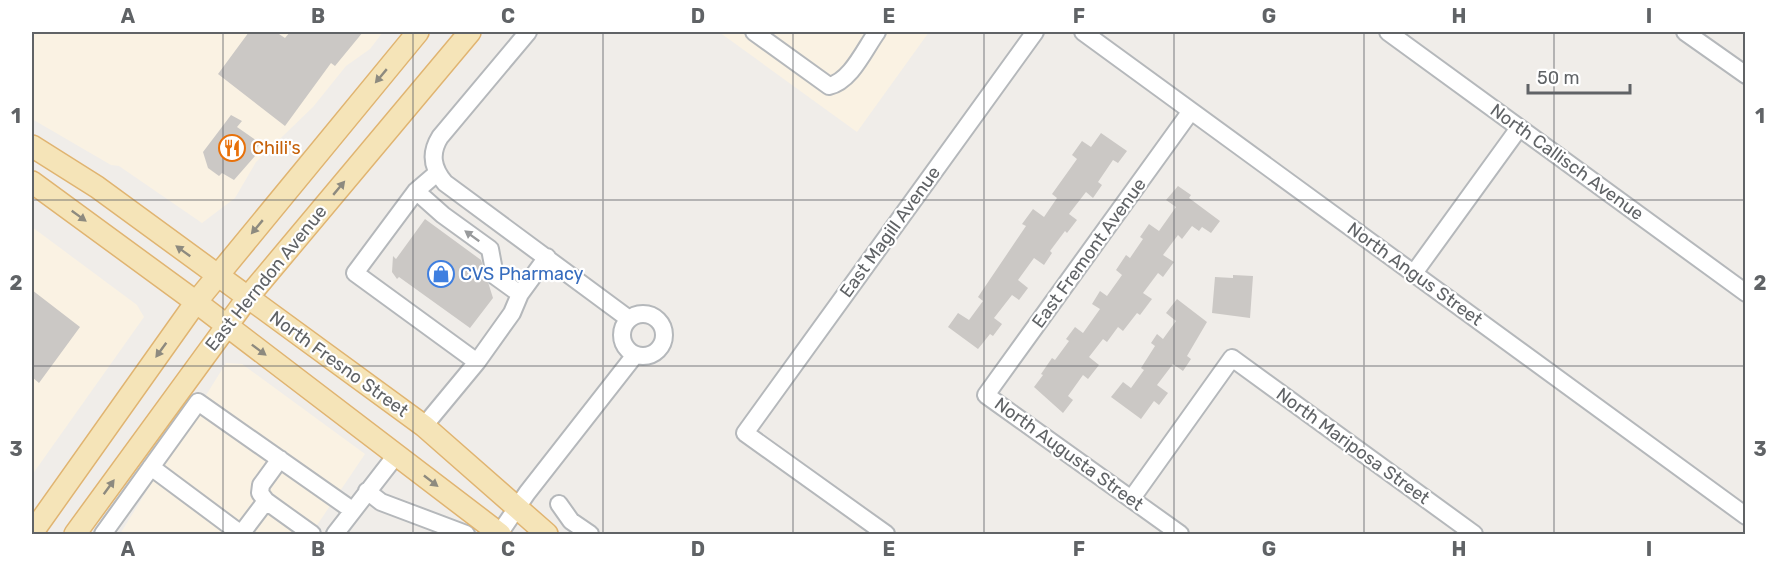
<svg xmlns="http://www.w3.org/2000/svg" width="1777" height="566" font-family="Rubik,sans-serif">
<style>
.commercial{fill:#faf2e3}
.building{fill:#cbc8c5}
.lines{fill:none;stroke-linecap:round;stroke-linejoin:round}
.minor-casing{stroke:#b5b8bb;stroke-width:20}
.major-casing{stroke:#e0b471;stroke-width:24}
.minor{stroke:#fff;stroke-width:16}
.major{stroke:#f5e4b8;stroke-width:21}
.oneway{fill:#8d8a7f}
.oneway2{fill:#989a9c}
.grid{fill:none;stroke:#606366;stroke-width:1.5;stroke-opacity:0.55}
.labels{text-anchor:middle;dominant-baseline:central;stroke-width:4.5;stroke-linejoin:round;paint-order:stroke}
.food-label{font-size:18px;fill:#c56008;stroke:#fff;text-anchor:start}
.street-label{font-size:18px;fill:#606366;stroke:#fff}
.shop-label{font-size:18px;fill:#366cbe;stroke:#fff;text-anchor:start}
.neatline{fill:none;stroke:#606366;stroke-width:2}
.grid-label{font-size:20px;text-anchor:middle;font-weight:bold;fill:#606366}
</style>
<rect width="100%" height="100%" fill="#f0ede9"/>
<!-- commercial -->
<path class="commercial" d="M32 32H383L370 49 346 66 313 107 256 162 235 198 202 223 119 166 111 165 32 119Z
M719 32H929L857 132Z
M32 227 137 305 144 317 32 475Z
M226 363 242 364 365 454 311 534H120Z"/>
<!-- building -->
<path class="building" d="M249 32H276L285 38 290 32H363L335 66 331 63 285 126 218 74Z
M231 115 242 121 237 127 260 143 253 154 255 156 234 180 222 173 219 176 208 168 203 152Z
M1101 133 1127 151 1118 163 1113 160 1098 182 1102 185 1093 198 1086 192 1069 214 1077 220 1067 233 1065 231 1050 251 1052 253 1044 265 1034 258 1018 280 1028 288 1019 300 1012 295 994 318 1002 324 993 336 990 334 978 349 948 327 958 313 969 320 983 301 978 297 1026 226 1022 224 1033 209 1044 217 1057 198 1052 194 1077 159 1072 155 1082 141 1091 147Z
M1178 186 1191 195 1189 198 1220 221 1211 233 1202 227 1199 231 1192 226 1182 239 1178 235 1163 255 1174 262 1163 277 1158 273 1143 293 1152 299 1140 315 1137 313 1123 331 1118 327 1107 342 1103 339 1089 357 1099 365 1088 379 1083 375 1068 396 1073 400 1063 413 1034 387 1043 375 1041 374 1052 358 1055 360 1069 341 1066 339 1075 327 1083 333 1100 309 1092 304 1100 291 1107 296 1122 275 1116 270 1126 255 1130 258 1143 239 1140 237 1149 224 1159 231 1176 207 1166 200Z
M425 219 481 260 493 298 470 328 399 277 397 279 392 272 393 256 396 259Z
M1233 275 1253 276 1250 318 1212 313 1215 277 1233 278Z
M32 290 80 327 39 383 32 377Z
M1177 299 1207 322 1187 356 1191 359 1183 371 1173 364 1157 385 1168 393 1159 405 1154 401 1141 419 1111 397 1123 382 1131 388 1144 370 1141 368 1155 346 1151 343 1157 334 1163 339 1176 321 1166 313Z"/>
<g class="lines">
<defs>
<path id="minor" d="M528 32 440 137C430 153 432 168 445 183L629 319
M754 32 829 86C851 81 864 50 877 32
M1083 32 1746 516
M1388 32 1746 293
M1685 32 1746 75
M437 173 416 191 355 273 477 362
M416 191 443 215 490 249 495 276 520 294
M1414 273 1519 128
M622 335a21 21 0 1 1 42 0a21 21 0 1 1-42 0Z
M424 426 477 362 512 313 520 294 547 257
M280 459 261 485 260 493 266 501 312 534
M151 467 241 534 266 501
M367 491 381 502 466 534
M1132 498 1232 358 1474 534
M559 504 571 521 590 534
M103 534 198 402 352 510
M335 534 397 454
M499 534 527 493 635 355
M886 534 745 433 1035 32
M1180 534 986 395 1191 111"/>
<path id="major" d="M32 146 97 187 424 426 547 534
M32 182 196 302 500 534
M32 533 196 302 418 32
M75 534 248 297 470 32"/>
</defs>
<!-- minor casing -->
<use href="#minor" class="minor-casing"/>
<!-- major casing -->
<use href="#major" class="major-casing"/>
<!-- minor -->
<use href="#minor" class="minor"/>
<!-- major -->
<use href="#major" class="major"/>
</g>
<!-- one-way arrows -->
<defs><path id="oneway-solid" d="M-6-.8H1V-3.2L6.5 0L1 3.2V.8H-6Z" transform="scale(1.5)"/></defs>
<g class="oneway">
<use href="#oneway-solid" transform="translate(381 76) rotate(130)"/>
<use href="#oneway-solid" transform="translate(339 188) rotate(-50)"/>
<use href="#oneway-solid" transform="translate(79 216) rotate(36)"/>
<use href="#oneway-solid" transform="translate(257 227) rotate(130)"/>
<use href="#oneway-solid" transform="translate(183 251) rotate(-144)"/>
<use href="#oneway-solid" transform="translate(161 350) rotate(126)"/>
<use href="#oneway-solid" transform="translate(259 350) rotate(37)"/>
<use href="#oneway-solid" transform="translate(431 481) rotate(38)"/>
<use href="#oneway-solid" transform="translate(109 487) rotate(-54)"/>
</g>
<use class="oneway2" href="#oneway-solid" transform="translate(472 236) rotate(-144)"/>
<!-- grid -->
<path class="grid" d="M223 32V534M413 32V534M603 32V534M793 32V534M984 32V534M1174 32V534M1364 32V534M1554 32V534M32 200H1746M32 366H1746"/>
<!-- icons -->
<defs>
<symbol id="restaurant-ring" viewBox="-11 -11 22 22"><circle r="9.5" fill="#fff" stroke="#e8710a" stroke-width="1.5"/><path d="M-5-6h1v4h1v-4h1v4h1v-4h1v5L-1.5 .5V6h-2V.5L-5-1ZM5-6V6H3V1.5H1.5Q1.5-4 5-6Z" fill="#e8710a"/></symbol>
<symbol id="shop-ring" viewBox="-11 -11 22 22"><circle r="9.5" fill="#fff" stroke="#3f7fe0" stroke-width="1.5"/><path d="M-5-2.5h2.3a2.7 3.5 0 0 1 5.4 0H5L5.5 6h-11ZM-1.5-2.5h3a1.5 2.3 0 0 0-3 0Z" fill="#3f7fe0"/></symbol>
</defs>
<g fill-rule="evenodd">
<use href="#restaurant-ring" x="217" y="133" width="30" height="30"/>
<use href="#shop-ring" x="426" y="259" width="30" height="30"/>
</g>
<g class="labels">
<!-- food labels -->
<g class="food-label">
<text x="252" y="148">Chili's</text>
</g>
<!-- street labels -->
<g class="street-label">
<text transform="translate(1567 162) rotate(36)">North Callisch Avenue</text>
<text transform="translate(890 232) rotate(-54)">East Magill Avenue</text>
<text transform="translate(1089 253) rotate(-54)">East Fremont Avenue</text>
<text transform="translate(1415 274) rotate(36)">North Angus Street</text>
<text transform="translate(266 278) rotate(-51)">East Herndon Avenue</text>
<text transform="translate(339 364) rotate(36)">North Fresno Street</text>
<text transform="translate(1353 446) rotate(36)">North Mariposa Street</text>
<text transform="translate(1069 454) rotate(36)">North Augusta Street</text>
</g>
<!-- shop labels -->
<g class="shop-label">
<text x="460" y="274">CVS Pharmacy</text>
</g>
</g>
<!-- border -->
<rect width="1777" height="566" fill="none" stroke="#ffffff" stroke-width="66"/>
<!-- scale -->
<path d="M1528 84v9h102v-9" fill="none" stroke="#606366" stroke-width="3"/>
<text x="1537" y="84" font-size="18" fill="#606366" stroke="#ffffff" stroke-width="4.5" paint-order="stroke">50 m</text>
<rect x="33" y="33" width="1711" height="500" class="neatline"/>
<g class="grid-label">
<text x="128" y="23">A</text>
<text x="318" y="23">B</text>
<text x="508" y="23">C</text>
<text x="698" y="23">D</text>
<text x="889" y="23">E</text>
<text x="1079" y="23">F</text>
<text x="1269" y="23">G</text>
<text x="1459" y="23">H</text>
<text x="1649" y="23">I</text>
<text x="16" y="123">1</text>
<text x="1760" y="123">1</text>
<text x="16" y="290">2</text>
<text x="1760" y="290">2</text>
<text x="16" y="456">3</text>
<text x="1760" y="456">3</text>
<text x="128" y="556">A</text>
<text x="318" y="556">B</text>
<text x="508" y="556">C</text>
<text x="698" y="556">D</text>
<text x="889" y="556">E</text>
<text x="1079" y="556">F</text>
<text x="1269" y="556">G</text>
<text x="1459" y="556">H</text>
<text x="1649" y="556">I</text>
</g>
</svg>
